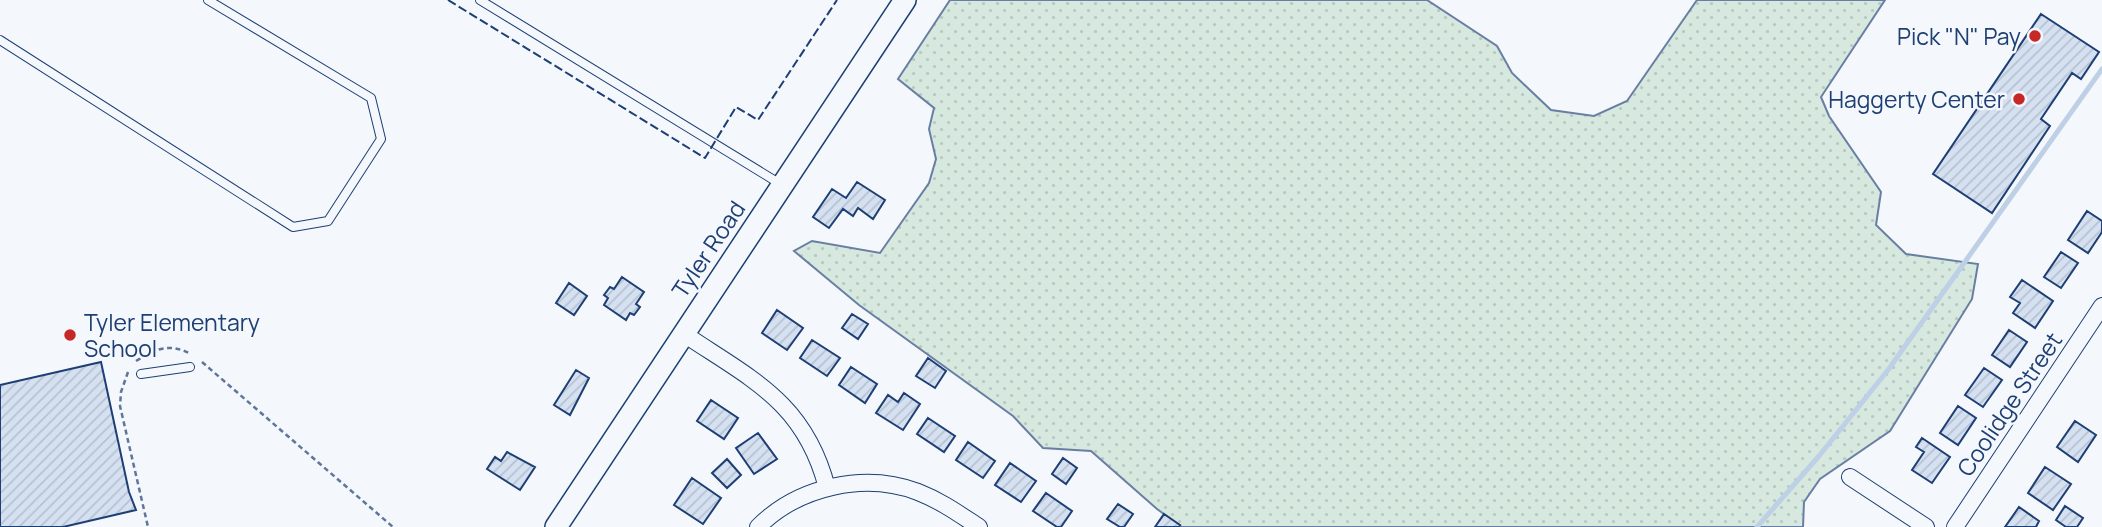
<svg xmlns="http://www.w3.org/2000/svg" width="2102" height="527" font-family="Manrope,sans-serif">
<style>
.grass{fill:url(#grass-dots);stroke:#687fa3;stroke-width:2}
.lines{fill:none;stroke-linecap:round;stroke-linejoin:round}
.stream{stroke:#bed0e5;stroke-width:5}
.building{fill:url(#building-hatch);stroke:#1d3f73;stroke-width:2}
.lane-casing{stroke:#1d3f73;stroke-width:10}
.street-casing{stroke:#1d3f73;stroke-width:18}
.secondary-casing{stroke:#1d3f73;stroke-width:24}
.path{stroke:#5e769c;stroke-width:2.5;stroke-dasharray:5 3.5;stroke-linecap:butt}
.lane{stroke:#f4f7fb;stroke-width:8}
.street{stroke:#f4f7fb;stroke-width:16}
.secondary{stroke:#f4f7fb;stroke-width:21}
.fence{stroke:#1d3f73;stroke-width:2;stroke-dasharray:9 3.5;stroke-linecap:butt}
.poi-dot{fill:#c62828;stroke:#f4f7fb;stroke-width:2.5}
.labels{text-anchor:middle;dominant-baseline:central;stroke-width:5;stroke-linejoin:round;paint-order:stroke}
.poi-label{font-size:23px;fill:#1d3f73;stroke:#f4f7fb;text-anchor:end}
.street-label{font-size:23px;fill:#1d3f73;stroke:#f4f7fb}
</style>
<defs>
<pattern id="grass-dots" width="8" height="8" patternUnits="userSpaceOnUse" patternTransform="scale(1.75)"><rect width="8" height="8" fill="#d7e8df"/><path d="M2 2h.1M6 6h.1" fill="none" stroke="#b8c8c3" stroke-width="1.8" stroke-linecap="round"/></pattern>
<pattern id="building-hatch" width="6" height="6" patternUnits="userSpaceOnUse" patternTransform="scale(1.75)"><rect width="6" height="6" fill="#d5e0f0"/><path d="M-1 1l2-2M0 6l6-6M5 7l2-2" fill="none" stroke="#b6c1d1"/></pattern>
</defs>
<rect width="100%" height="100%" fill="#f4f7fb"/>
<!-- grass -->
<path class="grass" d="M950 0H1427L1497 46 1512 73 1551 110 1594 116 1627 101 1697 0H1885L1821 97 1829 116 1881 192 1876 225 1906 254 1978 264 1972 299 1890 431 1820 479 1804 502 1803 527H1182L1157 509 1091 451 1043 448 1013 416 859 305 794 251 812 241 880 253 929 183 936 159 929 129 934 108 898 79Z"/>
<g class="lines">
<!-- stream -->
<path class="stream" d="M1757 527 1819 456 1888 370 2102 69"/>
</g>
<!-- building -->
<path class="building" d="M2041 14 2099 52 2081 79 2072 73 2041 119 2050 126 1992 213 1933 174Z
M857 182 885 200 873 219 858 208 853 216 843 209 829 228 813 217 832 189 846 198Z
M2087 211 2102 221V232L2088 253 2068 240Z
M2061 252 2078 263 2061 288 2044 277Z
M622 277 644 292 636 304 640 307 634 315 630 313 626 320 604 305 608 298 604 295 610 287 614 289Z
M2022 280 2053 301 2035 328 2013 313 2020 303 2010 297Z
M569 283 587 296 574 315 556 303Z
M777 310 803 328 787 350 762 333Z
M852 314 868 324 858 339 842 328Z
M2009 330 2027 342 2010 367 1992 355Z
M812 340 840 358 827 376 800 358Z
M928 358 946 371 935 388 916 376Z
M101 362 129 492 136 510 63 527H0V385Z
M851 367 877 384 865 403 839 385Z
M1984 368 2002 380 1983 407 1965 395Z
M576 370 589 378 570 415 554 405Z
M904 393 920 404 903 430 876 413 888 395 898 402Z
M711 400 738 418 724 439 697 421Z
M1958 406 1976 418 1958 445 1940 433Z
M928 418 955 436 944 452 917 434Z
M2075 421 2096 435 2078 462 2057 447Z
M758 433 777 459 754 474 736 448Z
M1922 438 1950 457 1932 483 1912 470 1924 452 1916 447Z
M968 442 995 461 983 478 956 460Z
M507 452 535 467 520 490 487 469 495 457 501 461Z
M1063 458 1077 468 1066 484 1052 474Z
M727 459 741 475 727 488 712 473Z
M1010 463 1036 481 1021 502 995 485Z
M2045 467 2071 484 2053 510 2028 493Z
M692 478 721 498 703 524 674 505Z
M1046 493 1072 511 1061 527H1057L1033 511Z
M1118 504 1133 514 1124 527H1120L1107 519Z
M2065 506 2083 518 2077 527H2066L2056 520Z
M2019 507 2039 521 2036 527H2005Z
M1164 514 1180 525 1179 527H1155Z"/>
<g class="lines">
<defs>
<path id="lane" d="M480 0 782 185
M0 40 293 227 328 221 381 139 371 98 208 0
M141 374 190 367"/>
<path id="street" d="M684 334C751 379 805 402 827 488
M1850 477 1926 527
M758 527C799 486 865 472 918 492 941 501 959 514 979 527
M1955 527 2102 306"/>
<path id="secondary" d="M556 527 905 0"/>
</defs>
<!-- lane casing -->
<use href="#lane" class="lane-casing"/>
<!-- street casing -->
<use href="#street" class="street-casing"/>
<!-- secondary casing -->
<use href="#secondary" class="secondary-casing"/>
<!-- path -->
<path class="path" d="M136 361C157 348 169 343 191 354
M202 362 393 527
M128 372 121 392 120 406 148 527"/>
<!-- lane -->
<use href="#lane" class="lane"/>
<!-- street -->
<use href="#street" class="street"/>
<!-- secondary -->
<use href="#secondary" class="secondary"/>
<!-- fence -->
<path class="fence" d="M448 0 705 158 736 107 758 120 837 0"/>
</g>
<!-- markers -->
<g class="poi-dot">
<circle cx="2035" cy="36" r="7"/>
<circle cx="2019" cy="99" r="7"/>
<circle cx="70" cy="335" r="7"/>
</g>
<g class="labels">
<!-- poi labels -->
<g class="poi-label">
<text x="2021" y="36">Pick "N" Pay</text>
<text x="2005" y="99">Haggerty Center</text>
<text x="84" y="322" text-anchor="start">Tyler Elementary<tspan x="84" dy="26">School</tspan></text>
</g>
<!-- street labels -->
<g class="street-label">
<text transform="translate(708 249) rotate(-56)">Tyler Road</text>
<text transform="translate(2009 404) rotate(-56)">Coolidge Street</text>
</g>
</g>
</svg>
